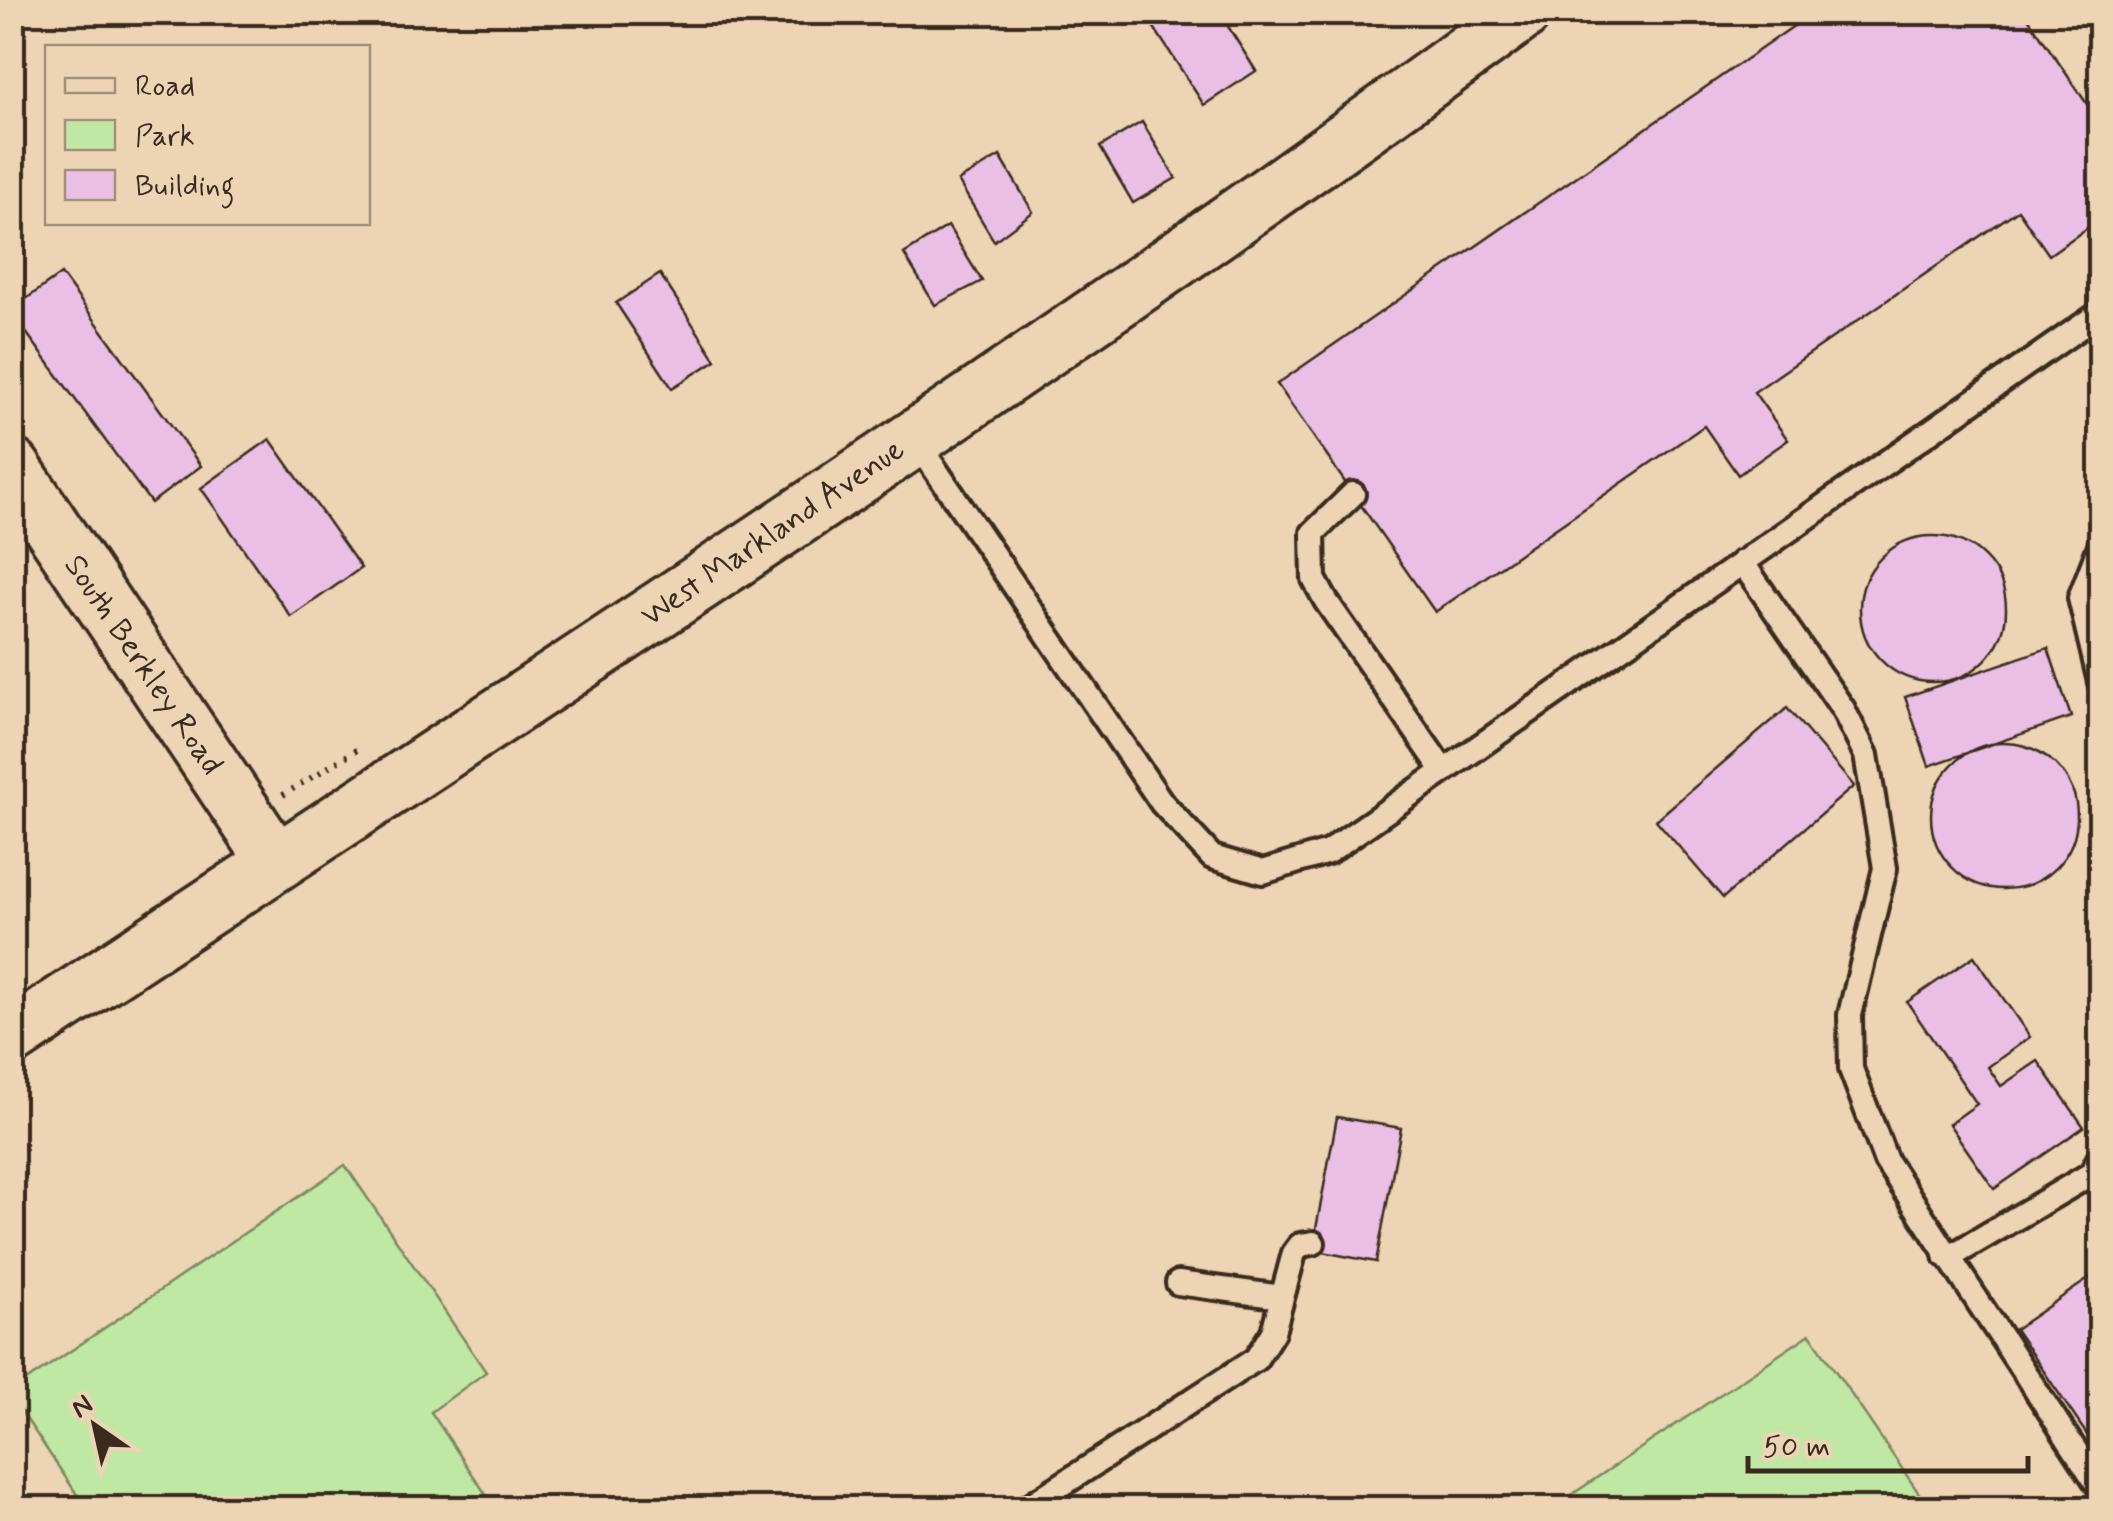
<svg xmlns="http://www.w3.org/2000/svg" width="2113" height="1521" font-family="Mynerve,sans-serif">
<style>
.green{fill:#bfe8a4;stroke:#7d8961;stroke-width:2.5}
.building{fill:#eabfe5;stroke:#3b2a1e;stroke-width:2.5}
.lines{fill:none;stroke-linecap:round;stroke-linejoin:round}
.service-casing{stroke:#3b2a1e;stroke-width:30}
.tertiary-casing{stroke:#3b2a1e;stroke-width:62}
.secondary-casing{stroke:#3b2a1e;stroke-width:62}
.path{stroke:#3b2a1e;stroke-width:6;stroke-dasharray:2.5 8;stroke-linecap:butt}
.service{stroke:#ecd4b4;stroke-width:22}
.tertiary{stroke:#ecd4b4;stroke-width:55}
.secondary{stroke:#ecd4b4;stroke-width:55}
.labels{text-anchor:middle;dominant-baseline:central;stroke-width:10;stroke-linejoin:round;paint-order:stroke}
.street-label{font-size:32px;fill:#3b2a1e;stroke:#ecd4b4}
</style>
<rect width="100%" height="100%" fill="#ecd4b4"/>
<filter id="ink" filterUnits="userSpaceOnUse"><feTurbulence type="fractalNoise" baseFrequency=".01" numOctaves="2"/><feDisplacementMap in="SourceGraphic" scale="20" xChannelSelector="R" yChannelSelector="G"/><feConvolveMatrix kernelMatrix="1 2 1 2 8 2 1 2 1" color-interpolation-filters="sRGB"/></filter>
<g filter="url(#ink)">
<!-- green -->
<path class="green" d="M345 1165 486 1372 431 1412 495 1508H86L13 1399V1390Z
M1810 1334 1929 1508H1552Z"/>
<!-- building -->
<path class="building" d="M1144 12H1219L1256 71 1204 105Z
M1814 12H2024L2100 123V219L2049 255 2018 210 1754 392 1788 440 1738 475 1704 426 1435 612 1277 384Z
M1142 122 1176 178 1133 203 1100 147Z
M1000 156 1033 212 994 241 958 181Z
M948 226 982 281 935 305 904 254Z
M61 274 201 466 151 503 12 313V309Z
M660 274 716 360 672 388 616 303Z
M270 439 361 568 291 617 201 488Z
M1860 609a73 73 0 1 1 146 0a73 73 0 1 1-146 0Z
M2048 648 2071 717 1929 766 1905 697Z
M1787 708 1854 786 1723 898 1656 820Z
M1931 816a73 73 0 1 1 146 0a73 73 0 1 1-146 0Z
M1974 956 2030 1037 1988 1067 2001 1086 2038 1061 2084 1127 1994 1189 1949 1124 1977 1104 1907 1002Z
M1337 1117 1401 1128 1376 1262 1312 1250Z
M2100 1271V1454L2015 1329Z"/>
<g class="lines">
<defs>
<path id="service" d="M914 438 1162 803 1212 857 1263 872 1328 852 2100 313
M1353 494 1313 533 1314 579 1326 601 1443 770
M2100 546 2080 598 2100 682
M1742 562 1843 709 1866 755 1885 868 1850 1015 1851 1069 1886 1161 2100 1488
M1945 1255 1960 1251 2091 1174 2100 1157
M1178 1283 1282 1297
M1026 1508 1256 1359 1273 1332 1294 1253 1300 1245 1313 1243"/>
<path id="tertiary" d="M12 467 276 862"/>
<path id="secondary" d="M12 1037C519 701 1032 372 1523 12"/>
</defs>
<!-- service casing -->
<use href="#service" class="service-casing"/>
<!-- tertiary casing -->
<use href="#tertiary" class="tertiary-casing"/>
<!-- secondary casing -->
<use href="#secondary" class="secondary-casing"/>
<!-- path -->
<path class="path" d="M283 795 358 749"/>
<!-- service -->
<use href="#service" class="service"/>
<!-- tertiary -->
<use href="#tertiary" class="tertiary"/>
<!-- secondary -->
<use href="#secondary" class="secondary"/>
</g>
</g>
<g class="labels">
<!-- street labels -->
<g class="street-label">
<text transform="translate(773 533) rotate(-34)">West Markland Avenue</text>
<text transform="translate(143 665) rotate(56)">South Berkley Road</text>
</g>
</g>
<!-- margin -->
<rect width="2113" height="1521" fill="none" stroke="#ecd4b4" stroke-width="50"/>
<rect x="25" y="25" width="2063" height="1471" fill="none" stroke="#3b2a1e" stroke-width="4" filter="url(#ink)"/>
<!-- legend -->
<rect x="45" y="45" width="325" height="180" fill="#ecd4b4" stroke="#a59078" stroke-width="2.5"/>
<rect x="65" y="78" width="50" height="15" fill="#ecd4b4" stroke="#a59078" stroke-width="2.5"/>
<text x="135" y="95" font-size="30" fill="#3b2a1e">Road</text>
<rect x="65" y="120" width="50" height="30" fill="#bfe8a4" stroke="#a59078" stroke-width="2.5"/>
<text x="135" y="145" font-size="30" fill="#3b2a1e">Park</text>
<rect x="65" y="170" width="50" height="30" fill="#eabfe5" stroke="#a59078" stroke-width="2.5"/>
<text x="135" y="195" font-size="30" fill="#3b2a1e">Building</text>
<!-- north arrow -->
<g transform="translate(95 1426) rotate(326)" stroke="#ecd4b4" stroke-width="8" paint-order="stroke">
<path d="M0-8L18 38L0 25L-18 38Z" fill="#3b2a1e"/>
<text y="-15" font-size="28" font-weight="bold" text-anchor="middle" fill="#3b2a1e">N</text>
</g>
<!-- scale -->
<path d="M1748 1456v15h280v-15" fill="none" stroke="#3b2a1e" stroke-width="5"/>
<text x="1763" y="1456" font-size="30" fill="#3b2a1e" stroke="#ecd4b4" stroke-width="8" paint-order="stroke">50 m</text>
</svg>
